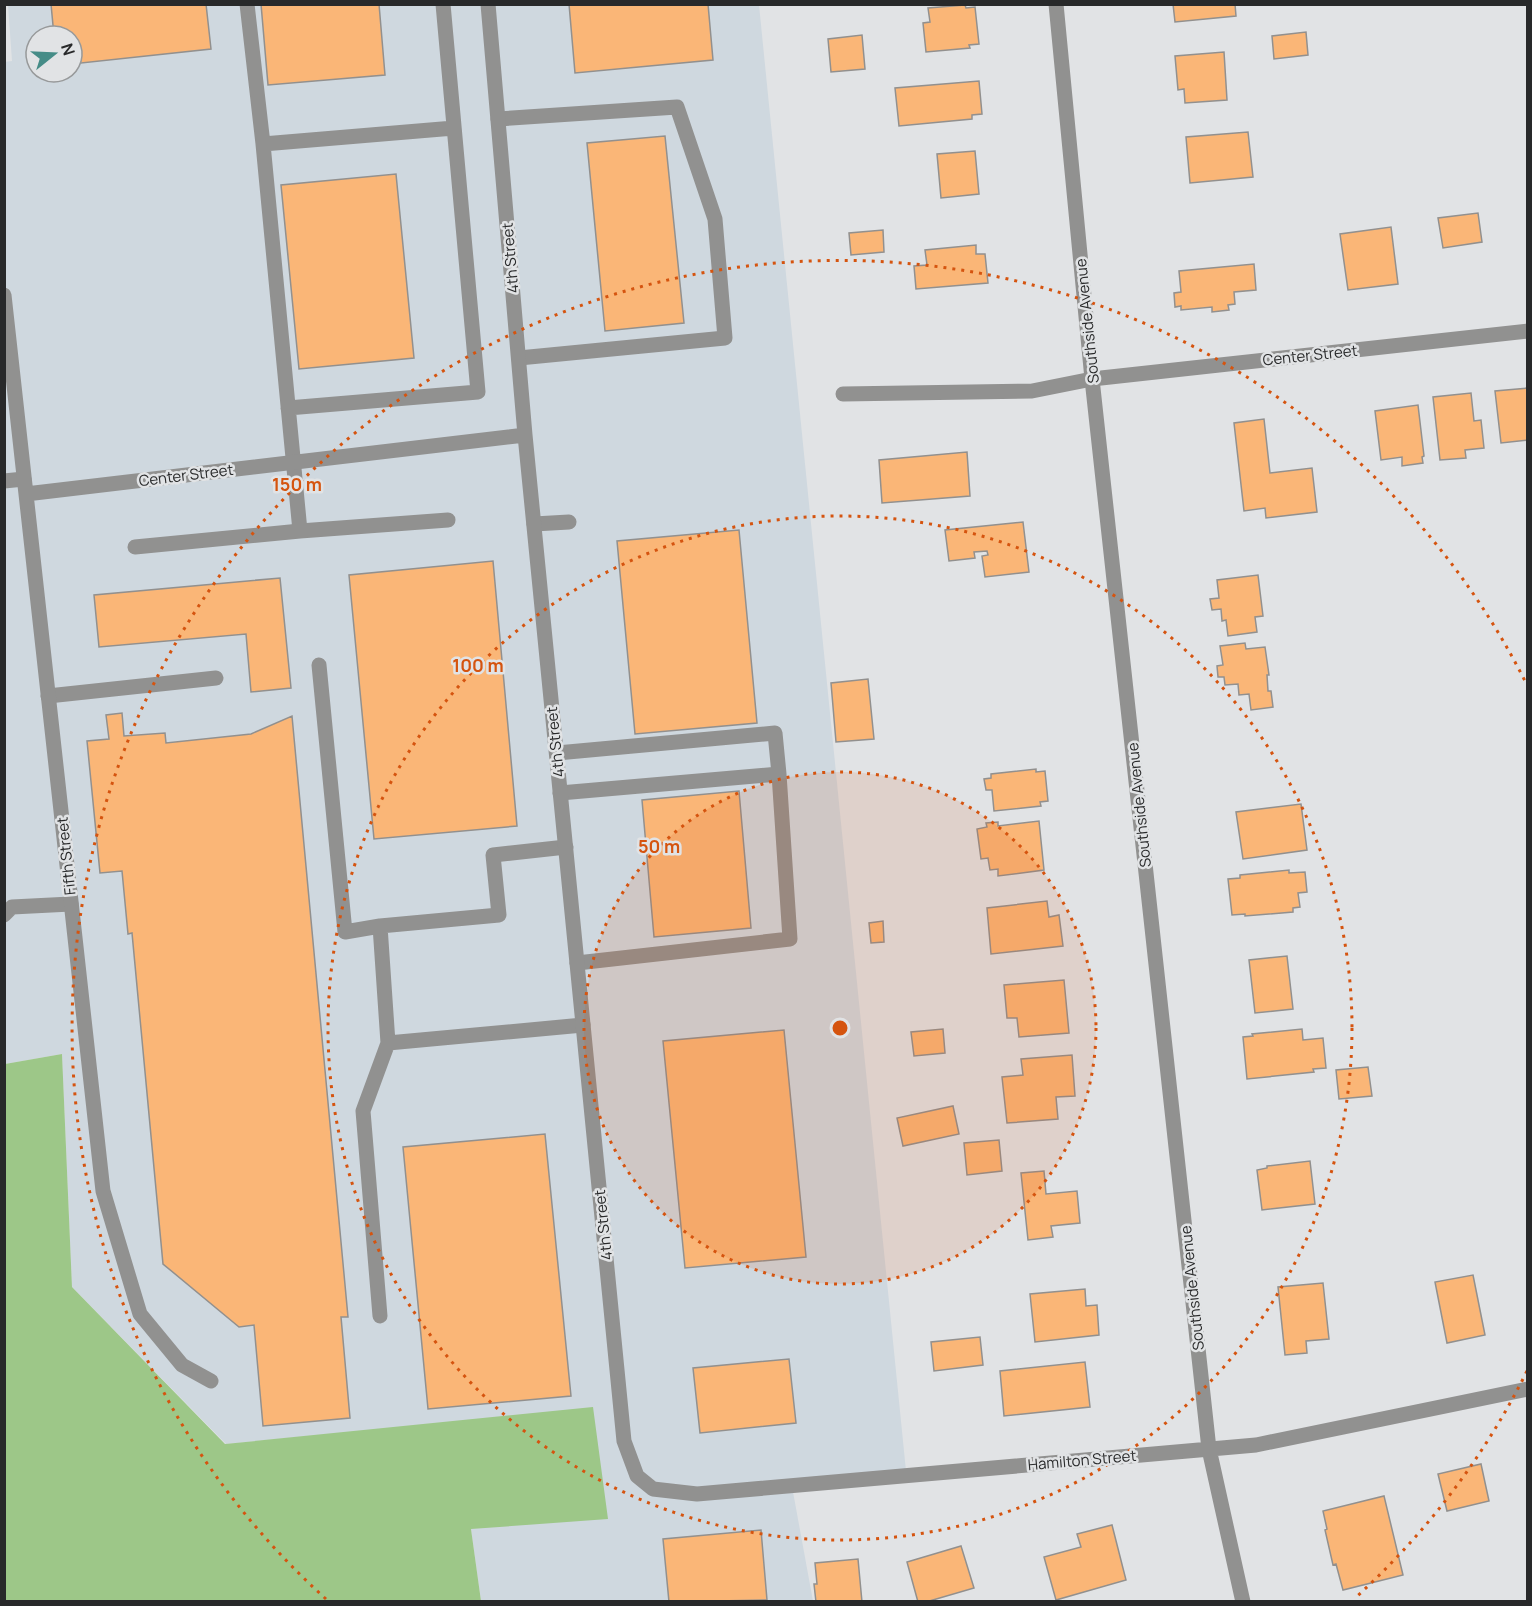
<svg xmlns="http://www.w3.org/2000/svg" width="1532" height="1606" font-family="Manrope,sans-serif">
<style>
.built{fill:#cfd8df;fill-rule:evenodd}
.green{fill:#9dc788}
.building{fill:#fab677;stroke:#92908e;stroke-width:1.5}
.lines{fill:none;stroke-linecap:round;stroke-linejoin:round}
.lane{stroke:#919190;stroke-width:15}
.street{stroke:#919190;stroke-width:15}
.ring{fill:none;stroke:#d5540f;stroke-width:3;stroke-dasharray:3 6}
.labels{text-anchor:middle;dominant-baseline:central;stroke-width:5;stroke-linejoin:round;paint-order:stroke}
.street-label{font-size:15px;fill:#28292a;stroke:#e1e3e5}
.centre{fill:#d5540f;stroke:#e1e3e5;stroke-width:3}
.ring-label{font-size:18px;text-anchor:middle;font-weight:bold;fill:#d5540f;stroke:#e1e3e5;stroke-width:5;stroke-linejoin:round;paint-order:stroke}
</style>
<rect width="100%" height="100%" fill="#e1e3e5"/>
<!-- built -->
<path class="built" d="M8 5H759L906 1471 791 1481 813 1601H481L471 1529 448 1423 226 1444 72 1287 62 1054 5 1064 4 62 12 61ZM36 36H72V72H36Z"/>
<!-- green -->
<path class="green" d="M62 1054 72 1287 225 1444 593 1407 608 1519 471 1529 481 1601H5V1064Z"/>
<!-- building -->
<path class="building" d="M51 4H206L211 49 72 64V36H54Z
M261 4H379L385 75 268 85Z
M569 4H708L713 60 575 73Z
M1173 4H1235L1236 16 1175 22Z
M965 5 966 8 975 7 979 44 969 45 970 48 926 52 923 23 930 22 928 8Z
M1306 32 1308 55 1274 59 1272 36Z
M862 35 865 69 831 72 828 39Z
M1224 52 1227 100 1185 103 1184 89 1178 90 1175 56Z
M979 81 982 114 972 115V119L899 126 895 88Z
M1248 132 1253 177 1190 183 1186 137Z
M665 136 684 323 605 331 587 143Z
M975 151 979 194 941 198 937 154Z
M396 174 414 358 299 369 281 185Z
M1478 213 1482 242 1443 248 1438 218Z
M1391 227 1398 284 1348 290 1340 234Z
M883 230 884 252 851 255 849 233Z
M976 245V254H985L988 283 916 289 914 266 927 265 925 250Z
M1254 264 1256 290 1234 292 1235 304 1228 305 1229 310 1212 312V307L1181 310V306L1175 307 1174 293 1181 292 1179 271Z
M1528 388V440L1501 443 1495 391Z
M1471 393 1474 421 1481 420 1484 448 1465 450 1466 458 1440 460 1433 397Z
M1418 405 1424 456 1422 457 1423 463 1402 466V457L1381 460 1375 411Z
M1264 419 1270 473 1312 468 1317 512 1266 518 1265 508 1244 511 1234 423Z
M967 452 970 496 882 503 879 460Z
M1023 522 1029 572 985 577 982 556 988 555 987 551 974 552 975 558 949 561 945 530Z
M739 530 757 723 635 734 617 541Z
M493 561 517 826 374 839 349 575Z
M1258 575 1263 616 1255 617 1257 632 1228 636 1226 620 1222 621 1221 609 1212 610 1210 599 1219 598 1217 580Z
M280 578 291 688 251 692 246 634 99 647 94 595Z
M1245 643 1246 649 1265 647 1269 675H1267L1268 691H1271L1273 707 1251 710 1249 694 1239 695 1238 684 1225 685 1224 677H1218L1217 666 1223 665 1220 646Z
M868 679 874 739 836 742 831 683Z
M122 713 124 736 165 733 166 743 251 734 292 716 348 1317H341L350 1418 263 1426 254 1325 239 1327 163 1264 132 933 128 934 122 871 100 873 87 741 109 739 106 715Z
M1036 769V772L1045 771 1048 801 1040 802 1041 806 994 811 992 790H986L984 779 991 778V774Z
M739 791 751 928 654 937 642 800Z
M1301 804 1307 850 1243 859 1236 812Z
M1039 821 1044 870 998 876V869L990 870 988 858 981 859 977 829 987 827 986 823 998 822V826Z
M1289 870V873L1305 872 1307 892 1298 893 1300 907 1293 908V912L1245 916V914L1232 915 1228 879 1240 878V875Z
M1047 901 1049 917 1059 915 1063 946 991 954 987 908Z
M883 921 884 942 871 943 869 923Z
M1287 956 1293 1009 1255 1013 1249 960Z
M1064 980 1069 1033 1019 1037 1017 1018H1007L1004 985Z
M943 1029 945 1053 914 1056 911 1032Z
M1302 1029 1303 1040 1323 1038 1326 1068 1313 1069 1314 1072 1247 1079 1243 1037 1253 1036 1252 1034Z
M784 1030 806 1257 685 1268 663 1041Z
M1072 1055 1075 1096 1056 1097 1058 1119 1007 1123 1002 1077 1023 1075 1021 1059Z
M1368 1067 1372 1096 1339 1099 1336 1070Z
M953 1106 959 1134 903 1146 897 1118Z
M545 1134 571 1396 428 1409 403 1147Z
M999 1140 1002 1171 967 1175 964 1143Z
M1310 1161 1315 1204 1262 1210 1257 1170 1267 1168V1166Z
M1044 1171 1046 1194 1077 1191 1080 1223 1051 1226 1053 1237 1028 1240 1021 1173Z
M1473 1275 1485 1335 1447 1343 1435 1282Z
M1323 1283 1329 1339 1306 1341 1307 1353 1285 1355 1278 1287Z
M1085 1289 1086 1306 1097 1305 1099 1335 1035 1342 1030 1294Z
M980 1337 983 1365 934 1371 931 1342Z
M789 1359 796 1423 700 1433 693 1368Z
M1085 1362 1090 1407 1004 1416 1000 1371Z
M1481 1464 1489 1501 1447 1511 1438 1474Z
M1384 1496 1403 1575 1343 1590 1336 1564 1333 1565 1325 1530 1327 1529 1323 1511Z
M1112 1525 1126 1580 1056 1600 1044 1557 1081 1547 1077 1534Z
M761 1530 767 1600 669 1602 663 1539Z
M961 1546 974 1588 926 1602H918L907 1562Z
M858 1559 862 1602H816L814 1584H817L815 1563Z"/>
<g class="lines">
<!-- lane -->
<path class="lane" d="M247 4 263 144 454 128
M498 119 677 107 715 219 725 338 519 358
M843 394 1032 391 1092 379
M288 408 478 392 443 4
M4 481 24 479
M534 524 569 522
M300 531 448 520
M135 547 300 531 263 144
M319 665 345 932 380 926 388 1043
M48 696 216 678
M557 753 775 733 779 774
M560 793 779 774 790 939 577 963
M4 915 12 907 71 904
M380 926 499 915 493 855 566 847
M380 1316 363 1111 388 1043 583 1025"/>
<!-- street -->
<path class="street" d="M488 4 525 435 624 1441 637 1476 653 1489 697 1494 1256 1445 1528 1389
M1056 4 1092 379 1209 1449 1243 1602
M4 295 103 1191 140 1314 182 1365 211 1381
M1092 379 1528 331
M26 494 525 435"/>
</g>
<!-- distance rings -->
<circle cx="840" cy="1028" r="256" fill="#d5540f" fill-opacity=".12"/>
<g class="ring">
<circle cx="840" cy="1028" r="256"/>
<circle cx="840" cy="1028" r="512"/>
<path d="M1527 1371A768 768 0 0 1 1354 1599M326 1599A768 768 0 1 1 1527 685"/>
</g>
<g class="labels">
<!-- street labels -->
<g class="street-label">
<text transform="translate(510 258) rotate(-95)">4th Street</text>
<text transform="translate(1087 321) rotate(-96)">Southside Avenue</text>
<text transform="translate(1310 355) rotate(-6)">Center Street</text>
<text transform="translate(186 475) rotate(-7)">Center Street</text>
<text transform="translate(555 742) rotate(-96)">4th Street</text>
<text transform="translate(1139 805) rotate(-96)">Southside Avenue</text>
<text transform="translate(66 856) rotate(-96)">Fifth Street</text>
<text transform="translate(603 1225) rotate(-96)">4th Street</text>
<text transform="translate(1192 1288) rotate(-96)">Southside Avenue</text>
<text transform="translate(1082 1460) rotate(-5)">Hamilton Street</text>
</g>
</g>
<circle cx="840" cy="1028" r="9" class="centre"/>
<g class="ring-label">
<text x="297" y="491">150 m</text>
<text x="478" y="672">100 m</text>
<text x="659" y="853">50 m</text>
</g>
<!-- border -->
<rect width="1532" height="1606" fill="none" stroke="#28292a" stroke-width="12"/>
<!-- north arrow -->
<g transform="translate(54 54) rotate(72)"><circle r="28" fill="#e1e3e5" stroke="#97999a" stroke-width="1.5"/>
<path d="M0-4.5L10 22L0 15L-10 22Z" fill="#458c87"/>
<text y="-9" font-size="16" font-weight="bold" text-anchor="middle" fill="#28292a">N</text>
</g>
</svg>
